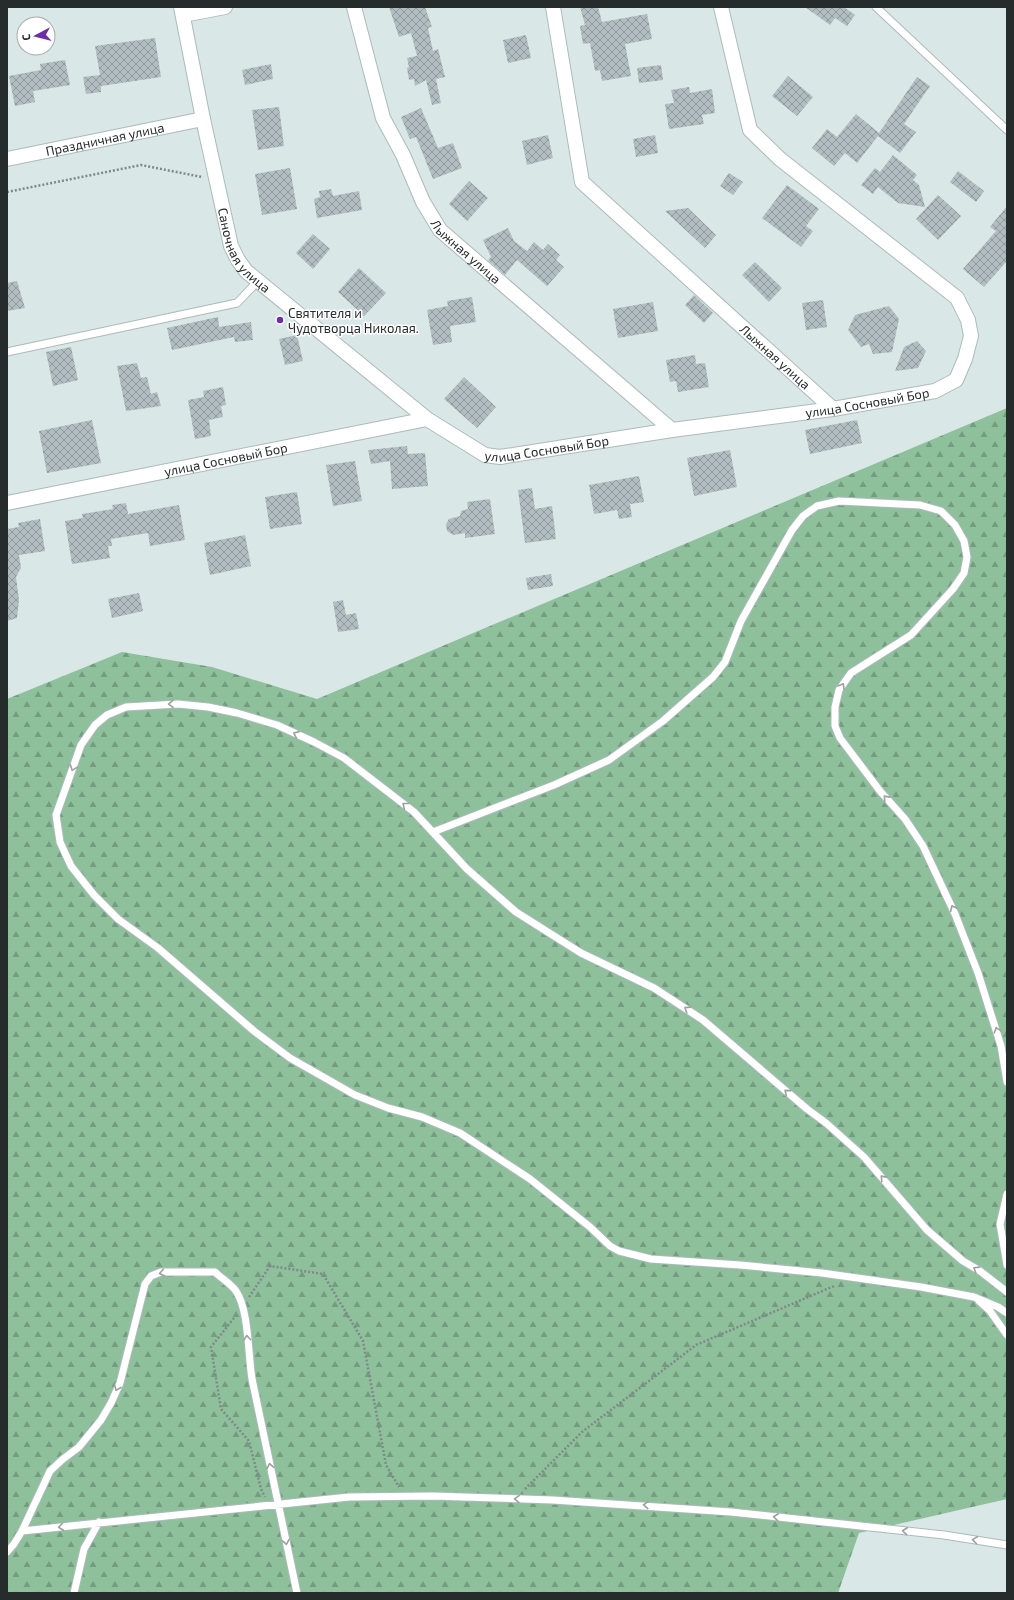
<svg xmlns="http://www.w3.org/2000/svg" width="1014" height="1600" font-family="'Exo 2',sans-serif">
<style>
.forest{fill:url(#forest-firs)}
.building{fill:url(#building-cross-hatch)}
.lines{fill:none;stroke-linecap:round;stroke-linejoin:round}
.lane-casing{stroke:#adbaba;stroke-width:9}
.street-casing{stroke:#adbaba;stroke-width:16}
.path{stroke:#808888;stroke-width:2.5;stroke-dasharray:2 2;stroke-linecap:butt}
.lane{stroke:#fff;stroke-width:7}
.street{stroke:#fff;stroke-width:14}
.oneway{stroke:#9da0a0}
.poi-dot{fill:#6b2fa5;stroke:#fff;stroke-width:1.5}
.labels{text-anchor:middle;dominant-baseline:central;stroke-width:3;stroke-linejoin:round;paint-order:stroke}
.street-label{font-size:13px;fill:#262b2b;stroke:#fff}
.poi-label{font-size:13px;fill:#262b2b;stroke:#fff;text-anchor:start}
</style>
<defs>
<pattern id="forest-firs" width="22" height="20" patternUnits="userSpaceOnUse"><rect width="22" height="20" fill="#8ec09c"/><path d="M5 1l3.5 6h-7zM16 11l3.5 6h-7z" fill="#749c7f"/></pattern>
<pattern id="building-cross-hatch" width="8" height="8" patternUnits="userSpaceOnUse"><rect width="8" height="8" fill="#b1bdc0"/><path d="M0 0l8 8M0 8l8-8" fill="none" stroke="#909a9c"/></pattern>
</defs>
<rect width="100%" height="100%" fill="#dae7e7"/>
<!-- forest -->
<path class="forest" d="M1007 408V1499L859 1533 838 1593H7V699L122 652 212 667 317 699Z"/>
<!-- building -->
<path class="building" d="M389 7H425L432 27 428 28 433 51 438 49 445 77 436 79 441 103 432 105 426 80 415 86 414 79 409 80 407 68 409 67 407 58 417 56 411 33 399 37Z
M580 7H598L602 22 647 14 652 39 625 44 631 76 602 81 600 70 595 71 590 43 583 44 580 26 585 25Z
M805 7H844L855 15 847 26 835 18 830 25Z
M526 35 531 58 508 63 503 40Z
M155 38 161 77 101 86V92L86 94 83 77 100 75 95 46Z
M65 60 70 85 33 91 35 102 15 106 9 76 41 70 40 64Z
M271 64 273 79 245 85 242 70Z
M661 65 663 80 639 83 637 68Z
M788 76 813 97 797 116 772 96Z
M917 77 930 86 904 124 916 132 900 153 878 136 857 163 845 153 834 166 812 148 827 129 837 137 856 114 879 133Z
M689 87 690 93 712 89 715 113 702 115 704 124 669 129 665 104 674 103 671 90Z
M279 107 284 146 258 150 252 110Z
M421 108 438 148 453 143 462 168 433 179 416 137 410 139 401 117Z
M548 135 553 158 527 165 522 141Z
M655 135 658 153 636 157 633 139Z
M893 155 917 175 913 180 919 185 925 207 898 203 878 187 873 194 861 185 875 168 880 172Z
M290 168 297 209 262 215 255 174Z
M958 171 984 191 976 202 950 182Z
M729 173 743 182 733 195 720 186Z
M469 181 488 198 467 221 449 204Z
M787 185 819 209 806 226 813 231 801 247 762 218Z
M331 189 333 196 359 191 362 210 317 218 314 199 320 197 319 191Z
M938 195 961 216 938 240 916 219Z
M1007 206V261L984 287 963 269 996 231 990 227Z
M688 208 716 235 705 248 665 211Z
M508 228 514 241 527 251 534 242 543 250 548 244 560 255 556 260 564 267 547 286 517 260 505 275 488 260 491 257 483 240Z
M313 234 330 249 313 269 296 253Z
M755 262 782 288 769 302 742 275Z
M359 268 386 293 364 316 338 292Z
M17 281 25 308 7 311V283Z
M694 295 713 313 704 323 685 305Z
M472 297 476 322 450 326 452 342 433 345 427 310 448 306 447 301Z
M823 300 827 327 806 330 802 303Z
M653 302 658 331 618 338 613 309Z
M889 306 899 319 892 352 873 354 869 344 861 347 848 330 855 315Z
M218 317 219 327 251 322 253 340 235 342 234 337 172 350 167 328Z
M297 335 303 361 285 365 279 339Z
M917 341 926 351 918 368 895 371 904 347Z
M71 347 78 380 53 386 46 352Z
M695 355 696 364 705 363 709 387 678 392 676 381 670 382 666 360Z
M137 363 141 378 147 377 151 394 157 392 161 406 126 411 117 366Z
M464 377 496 407 477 428 444 399Z
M223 387 226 405 221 406 223 417 209 420 211 436 195 439 188 400 204 397 203 391Z
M92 420 101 463 47 473 39 431Z
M857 420 862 443 810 454 805 430Z
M407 446 408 454 425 453 428 486 392 489 390 461 371 464 368 450Z
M730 450 737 487 694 496 687 458Z
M355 461 362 501 333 506 326 465Z
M639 476 644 502 630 504 632 517 619 519 617 510 594 514 589 485Z
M532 488 535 509 552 506 556 539 525 543 518 490Z
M297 492 302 524 270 529 265 497Z
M490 499 495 534 465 538V533L453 535 447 531 446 524 449 519 460 516 461 511 468 509 467 502Z
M126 503 128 514 179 505 185 540 150 546 148 533 111 539 112 546H108L110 558 72 564 65 521 83 518 82 514 113 509 112 505Z
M40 519 45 551 19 555 21 568 16 577 19 600 17 618 7 621V529L19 527 18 523Z
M245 535 251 566 210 575 204 543Z
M551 574 553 586 528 590 526 578Z
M139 593 143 611 112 618 108 599Z
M343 600 346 615 356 613 359 629 338 632 333 602Z"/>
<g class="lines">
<defs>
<path id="lane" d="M876 7 1007 130
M7 352 237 303 258 281
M433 832 554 785 609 760 663 721 713 677 725 662 741 621 792 530 803 516 817 506 839 501 920 505 941 511 955 525 964 541 967 557 964 573 953 589 911 635 851 673 839 690 835 707V726L840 738 880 791 905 819 923 846 955 914 978 973 1001 1046 1007 1082
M1007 1194 1000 1224 1007 1265
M1007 1292 980 1271 963 1261 927 1230 864 1157 826 1123 807 1109 703 1020 654 988 581 953 516 912 467 869 414 812 344 758 314 742 277 725 237 713 208 707 178 704 126 707 107 715 95 725 81 745 56 815 60 842 71 866 94 895 118 919 158 948 254 1031 290 1058 355 1095 388 1108 422 1117 460 1133 530 1179 590 1227 610 1246 619 1251 651 1259 740 1265 822 1273 921 1287 974 1297 998 1307 1007 1313
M979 1301 990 1311 1007 1335
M22 1531 349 1497 433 1496 553 1500 731 1512 944 1535 1007 1545
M7 1552 14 1544 22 1531 50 1471 63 1459 79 1447 101 1420 111 1403 120 1383 145 1284 151 1276 161 1272H215C221 1278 231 1284 236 1291 249 1310 248 1355 252 1379L297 1593
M74 1593 84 1549 99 1522"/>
<g id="street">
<path id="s1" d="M181 7 203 119 231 246 238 260 246 271 427 419"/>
<path id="s2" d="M354 7 383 118 403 155 423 202 440 230 672 430"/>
<path id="s3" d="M553 7 582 182 833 409"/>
<path d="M183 15 225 7"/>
<path id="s4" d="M7 159 203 119"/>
<path id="s5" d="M7 503 427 419 485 455 500 457 672 430 833 409 935 391 956 380 965 359 971 336 968 320 957 298 780 159 750 130 721 7"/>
</g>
</defs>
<!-- lane casing -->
<use href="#lane" class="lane-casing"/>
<!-- street casing -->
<use href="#street" class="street-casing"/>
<!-- path -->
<path class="path" d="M7 192 141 165 202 177
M249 1297 270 1266 323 1274 363 1341 386 1465 399 1487
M234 1318 211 1347 221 1409 249 1441 261 1489 265 1497
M525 1489 582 1432 696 1345 834 1286"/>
<!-- lane -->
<use href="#lane" class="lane"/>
<!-- street -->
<use href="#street" class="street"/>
</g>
<!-- one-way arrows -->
<defs><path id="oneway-chevron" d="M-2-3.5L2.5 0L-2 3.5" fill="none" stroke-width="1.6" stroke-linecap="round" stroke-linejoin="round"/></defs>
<g class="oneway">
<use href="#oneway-chevron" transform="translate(842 686) rotate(-59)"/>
<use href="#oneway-chevron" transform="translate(171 704) rotate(178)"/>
<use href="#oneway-chevron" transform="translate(296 734) rotate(-156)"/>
<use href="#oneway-chevron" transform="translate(73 768) rotate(110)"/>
<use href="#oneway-chevron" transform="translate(886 798) rotate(-132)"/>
<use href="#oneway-chevron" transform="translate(405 805) rotate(-141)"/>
<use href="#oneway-chevron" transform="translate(953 908) rotate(-115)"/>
<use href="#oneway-chevron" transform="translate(687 1009) rotate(-147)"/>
<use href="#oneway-chevron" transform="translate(997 1030) rotate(-108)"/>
<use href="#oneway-chevron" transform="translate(787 1092) rotate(-140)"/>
<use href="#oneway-chevron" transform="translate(883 1178) rotate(-132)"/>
<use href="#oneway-chevron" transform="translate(976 1269) rotate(-148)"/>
<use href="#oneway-chevron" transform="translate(162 1273) rotate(169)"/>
<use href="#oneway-chevron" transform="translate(247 1338) rotate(-94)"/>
<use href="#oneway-chevron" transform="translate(117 1388) rotate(112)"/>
<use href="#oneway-chevron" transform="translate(270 1466) rotate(-101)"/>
<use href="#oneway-chevron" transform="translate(517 1499) rotate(-178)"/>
<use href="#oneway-chevron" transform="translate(646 1505) rotate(-177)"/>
<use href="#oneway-chevron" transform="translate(776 1517) rotate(-174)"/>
<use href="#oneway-chevron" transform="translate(61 1527) rotate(173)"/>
<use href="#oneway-chevron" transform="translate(905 1531) rotate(-174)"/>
<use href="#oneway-chevron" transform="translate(975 1540) rotate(-172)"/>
<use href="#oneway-chevron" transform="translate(286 1542) rotate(80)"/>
</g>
<!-- markers -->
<circle class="poi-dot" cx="280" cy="320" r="4"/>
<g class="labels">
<!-- street labels -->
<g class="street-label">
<text stroke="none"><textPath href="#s4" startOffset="100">Праздничная улица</textPath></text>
<text stroke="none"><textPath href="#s1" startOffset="254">Саночная улица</textPath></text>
<text stroke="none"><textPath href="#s2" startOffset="274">Лыжная улица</textPath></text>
<text stroke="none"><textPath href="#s3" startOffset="438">Лыжная улица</textPath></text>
<text stroke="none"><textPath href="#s5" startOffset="883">улица Сосновый Бор</textPath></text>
<text stroke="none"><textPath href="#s5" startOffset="559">улица Сосновый Бор</textPath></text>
<text stroke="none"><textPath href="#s5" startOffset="223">улица Сосновый Бор</textPath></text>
</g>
<!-- poi labels -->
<g class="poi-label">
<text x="288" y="313">Святителя и<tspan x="288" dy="15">Чудотворца Николая.</tspan></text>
</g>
</g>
<!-- border -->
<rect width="1014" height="1600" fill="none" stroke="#262b2b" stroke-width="16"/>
<!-- north arrow -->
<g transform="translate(36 36) rotate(263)"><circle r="19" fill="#ffffff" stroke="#a8aaaa"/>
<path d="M0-3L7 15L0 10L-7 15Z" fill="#6b2fa5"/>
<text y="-6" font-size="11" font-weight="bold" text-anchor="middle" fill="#262b2b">С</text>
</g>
</svg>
